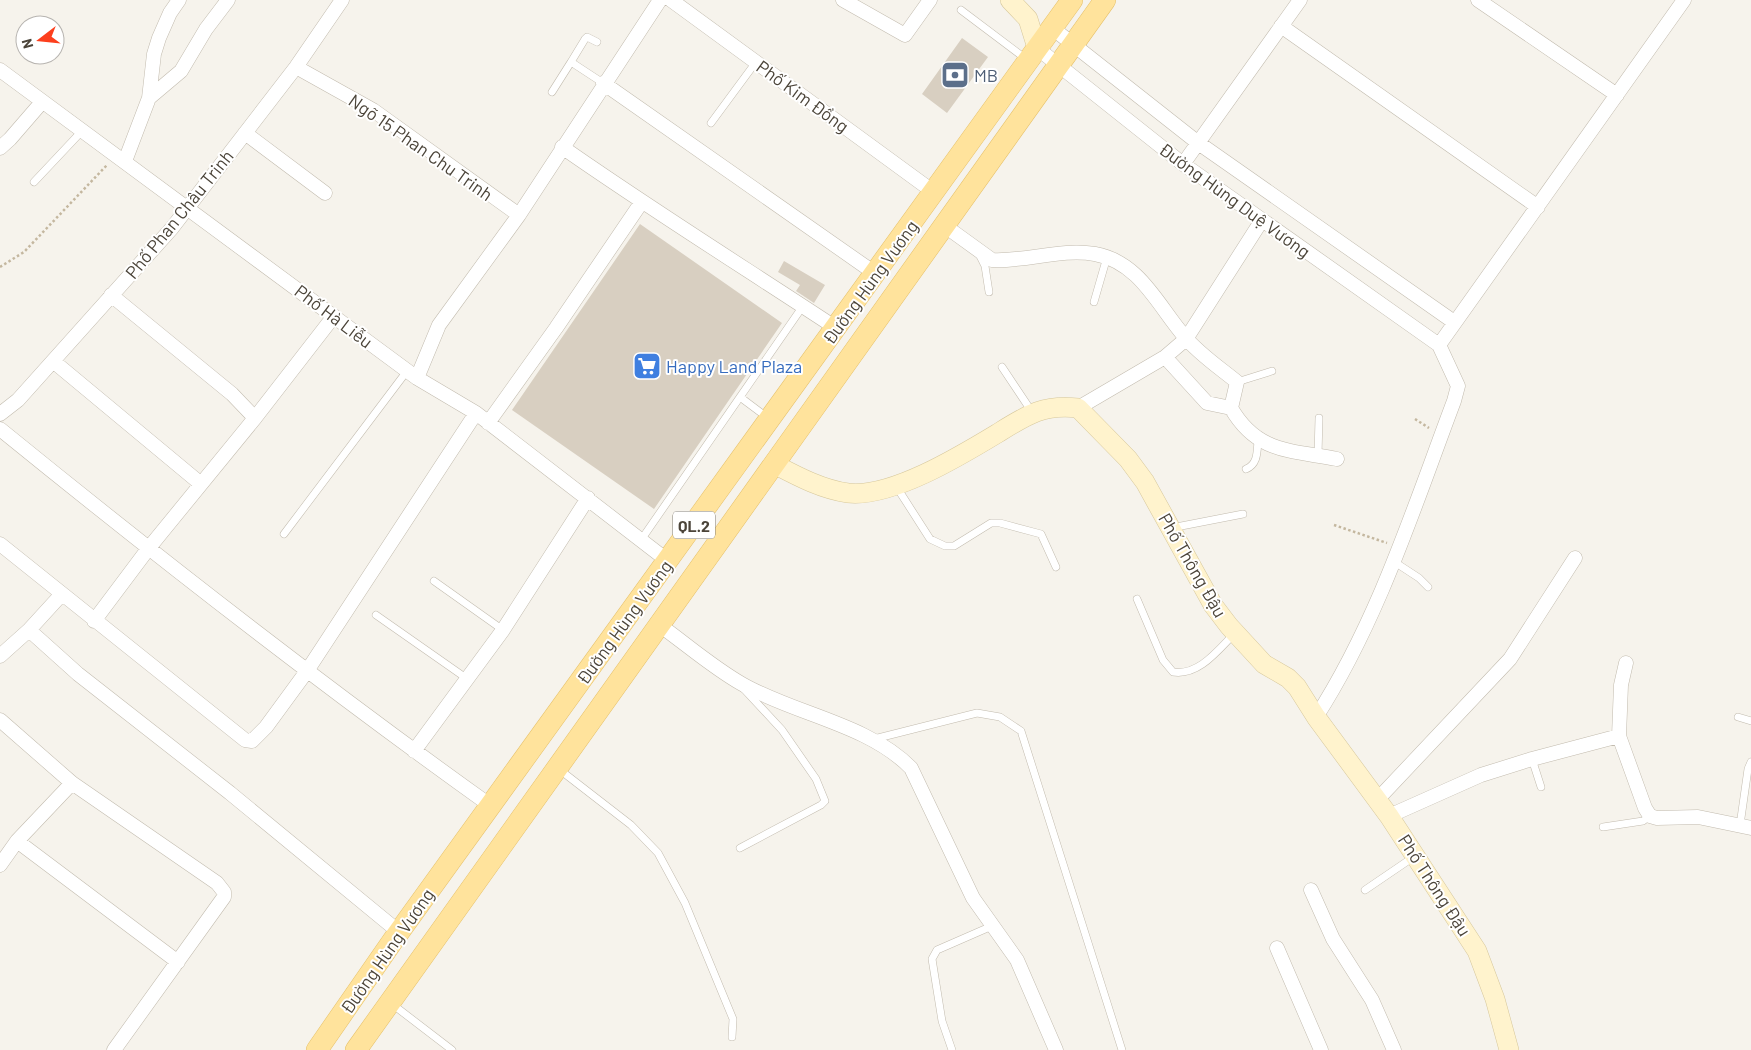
<svg xmlns="http://www.w3.org/2000/svg" width="1751" height="1050" font-family="Barlow,sans-serif">
<style>
.building{fill:#d8cfc1}
.lines{fill:none;stroke-linecap:round;stroke-linejoin:round}
.lane-casing{stroke:#c2bbae;stroke-width:8}
.street-casing{stroke:#c2bbae;stroke-width:15}
.secondary-casing{stroke:#d6c79b;stroke-width:20}
.primary-casing{stroke:#e6c16a;stroke-width:22}
.path{stroke:#c4b79f;stroke-width:2.5;stroke-dasharray:2.5 2.5;stroke-linecap:butt}
.lane{stroke:#fff;stroke-width:7}
.street{stroke:#fff;stroke-width:14}
.secondary{stroke:#fff3cd;stroke-width:19}
.primary{stroke:#ffe39c;stroke-width:21}
.labels{text-anchor:middle;dominant-baseline:central;stroke-width:4;stroke-linejoin:round;paint-order:stroke}
.shield{fill:#fff;stroke:#817c74;stroke-width:1}
.shield-label{font-size:16px;font-weight:bold;fill:#4b4439}
.service-label{font-size:18px;fill:#4e5e75;stroke:#fff;text-anchor:start}
.street-label{font-size:18px;fill:#4b4439;stroke:#fff}
.shop-label{font-size:18px;fill:#366cbe;stroke:#fff;text-anchor:start}
</style>
<rect width="100%" height="100%" fill="#f6f3ec"/>
<!-- building -->
<path class="building" d="M962 38 988 57 947 113 922 94Z
M640 224 782 323 654 509 512 410Z
M784 261 825 285 814 303 796 291 800 285 778 272Z"/>
<g class="lines">
<defs>
<path id="lane" d="M961 10 1026 59
M597 42 587 37 585 39 571 62 603 83
M552 92 571 62
M711 123 756 62
M34 182 82 131
M980 256 985 266 989 292
M1094 302 1107 257
M1002 367 1032 412
M1237 382 1272 371
M740 397 768 418
M1318 455 1319 418
M1246 469C1258 464 1257 452 1258 440
M896 486 930 539 945 546H954L991 523H1000L1041 534 1056 567
M1171 528 1243 514
M284 534 407 371
M641 540 803 306
M1393 561 1419 578 1428 587
M434 581 503 630
M1137 599 1163 660 1173 672C1199 676 1218 650 1235 633
M376 615 466 678
M1738 717 1751 721
M874 739 977 713 1000 717 1021 731 1122 1050
M1532 759 1541 787
M560 770 631 825 658 853 685 903 733 1019 732 1037
M1740 825 1748 769 1751 762
M1603 827 1643 821 1650 816
M740 848 821 805 825 801 816 779 782 730 744 689
M1365 890 1415 856
M392 1004 452 1050
M952 1050 942 1021 932 959 937 950 992 926"/>
<path id="street" d="M671 0 935 193
M843 0 905 35 930 0
M1478 0 1617 95
M1281 26 1538 207
M1051 27 1197 142 1454 322
M1037 48 1183 164 1439 345
M296 67 373 110 519 215
M0 70 417 378 476 413 668 561
M603 83 876 274
M149 98 181 71 206 29 228 0
M245 133 325 193
M562 147C652 210 745 268 836 328
M0 148 10 139 42 102
M125 161 149 98 154 54 159 38 170 13 179 0
M1183 164 1300 0
M945 226 992 260C1026 262 1061 248 1095 254 1140 262 1158 306 1185 337 1199 354 1220 368 1237 382L1231 408C1257 453 1290 450 1337 459
M1439 345 1684 0
M1165 357 1207 403 1231 408
M53 361 201 484
M417 378 439 325 519 215 660 0
M1078 408 1165 357 1186 339 1262 220
M0 414 18 400 172 228 296 67 342 0
M255 418 334 316
M488 423 556 328 641 203
M0 429C160 559 323 686 491 806
M0 544 245 740 252 741 266 727 307 671 476 413
M94 621 148 549 255 418 232 394 111 295
M658 624C685 643 712 667 742 684 794 714 868 724 911 768L973 898 1017 960 1056 1050
M29 630 78 674 230 793 399 932
M0 656 29 630 61 595
M1626 663 1621 685 1619 736 1645 808 1650 816 1657 818 1698 817 1751 828
M1316 717C1378 621 1414 507 1454 401L1458 386 1439 345
M0 720 72 783 217 883 224 892V897L114 1050
M414 751 503 630 588 498
M1377 800 1510 659 1575 558
M1389 816 1481 775 1532 759 1619 736
M17 841 178 962
M0 865 17 841 72 783
M1311 890 1333 939 1372 1000 1394 1050
M1277 948 1321 1050"/>
<path id="secondary" d="M1010 0 1028 19 1037 48
M774 464C797 476 821 489 848 493 891 498 960 456 998 433 1027 415 1043 404 1078 408L1128 459 1145 482 1213 605 1229 626 1264 664 1288 678 1297 687 1316 717 1389 816 1477 951 1495 999 1509 1050"/>
<path id="primary" d="M317 1050 394 939 1072 0
M356 1050 1105 0"/>
</defs>
<!-- lane casing -->
<use href="#lane" class="lane-casing"/>
<!-- street casing -->
<use href="#street" class="street-casing"/>
<!-- secondary casing -->
<use href="#secondary" class="secondary-casing"/>
<!-- primary casing -->
<use href="#primary" class="primary-casing"/>
<!-- path -->
<path class="path" d="M0 267 24 252 107 165
M1415 419 1429 428
M1334 525 1387 543"/>
<!-- lane -->
<use href="#lane" class="lane"/>
<!-- street -->
<use href="#street" class="street"/>
<!-- secondary -->
<use href="#secondary" class="secondary"/>
<!-- primary -->
<use href="#primary" class="primary"/>
</g>
<!-- icons -->
<defs>
<symbol id="bank-square" viewBox="-11 -11 22 22"><rect x="-9" y="-9" width="18" height="18" rx="4" fill="#5c6f8a" stroke="#fff"/><path d="M-6-4H6V4H-6ZM0-2.3a2.3 2.3 0 1 0 0 4.6a2.3 2.3 0 1 0 0-4.6Z" fill="#fff"/></symbol>
<symbol id="supermarket-square" viewBox="-11 -11 22 22"><rect x="-9" y="-9" width="18" height="18" rx="4" fill="#3f7fe0" stroke="#fff"/><path d="M-6-5.5h2.5l.6 2H6L4.5 2H-2.5L-4.4-4H-6ZM-1.5 3.2a1.3 1.3 0 1 0 .1 0ZM3 3.2a1.3 1.3 0 1 0 .1 0Z" fill="#fff"/></symbol>
</defs>
<g fill-rule="evenodd">
<use href="#bank-square" x="939" y="59" width="32" height="32"/>
<use href="#supermarket-square" x="631" y="350" width="32" height="32"/>
</g>
<g class="labels">
<!-- shield labels -->
<rect class="shield" x="673" y="511.5" width="42" height="27" rx="4"/>
<g class="shield-label">
<text x="694" y="525">QL.2</text>
</g>
<!-- service labels -->
<g class="service-label">
<text x="974" y="75">MB</text>
</g>
<!-- street labels -->
<g class="street-label">
<text transform="translate(803 96) rotate(36)">Phố Kim Đồng</text>
<text transform="translate(421 147) rotate(35)">Ngõ 15 Phan Chu Trinh</text>
<text transform="translate(1235 200) rotate(36)">Đường Hùng Duệ Vương</text>
<text transform="translate(179 214) rotate(-51)">Phố Phan Châu Trinh</text>
<text transform="translate(870 282) rotate(-54)">Đường Hùng Vương</text>
<text transform="translate(334 316) rotate(37)">Phố Hà Liễu</text>
<text transform="translate(1193 565) rotate(60)">Phố Thông Đậu</text>
<text transform="translate(624 622) rotate(-54)">Đường Hùng Vương</text>
<text transform="translate(1435 885) rotate(57)">Phố Thông Đậu</text>
<text transform="translate(387 951) rotate(-55)">Đường Hùng Vương</text>
</g>
<!-- shop labels -->
<g class="shop-label">
<text x="666" y="366">Happy Land Plaza</text>
</g>
</g>
<!-- north arrow -->
<g transform="translate(40 40) rotate(254)"><circle r="24" fill="#ffffff" stroke="#b7b4b0"/>
<path d="M0-4L9 19L0 12L-9 19Z" fill="#fc3f1d"/>
<text y="-8" font-size="14" font-weight="bold" text-anchor="middle" fill="#4b4439">N</text>
</g>
</svg>
